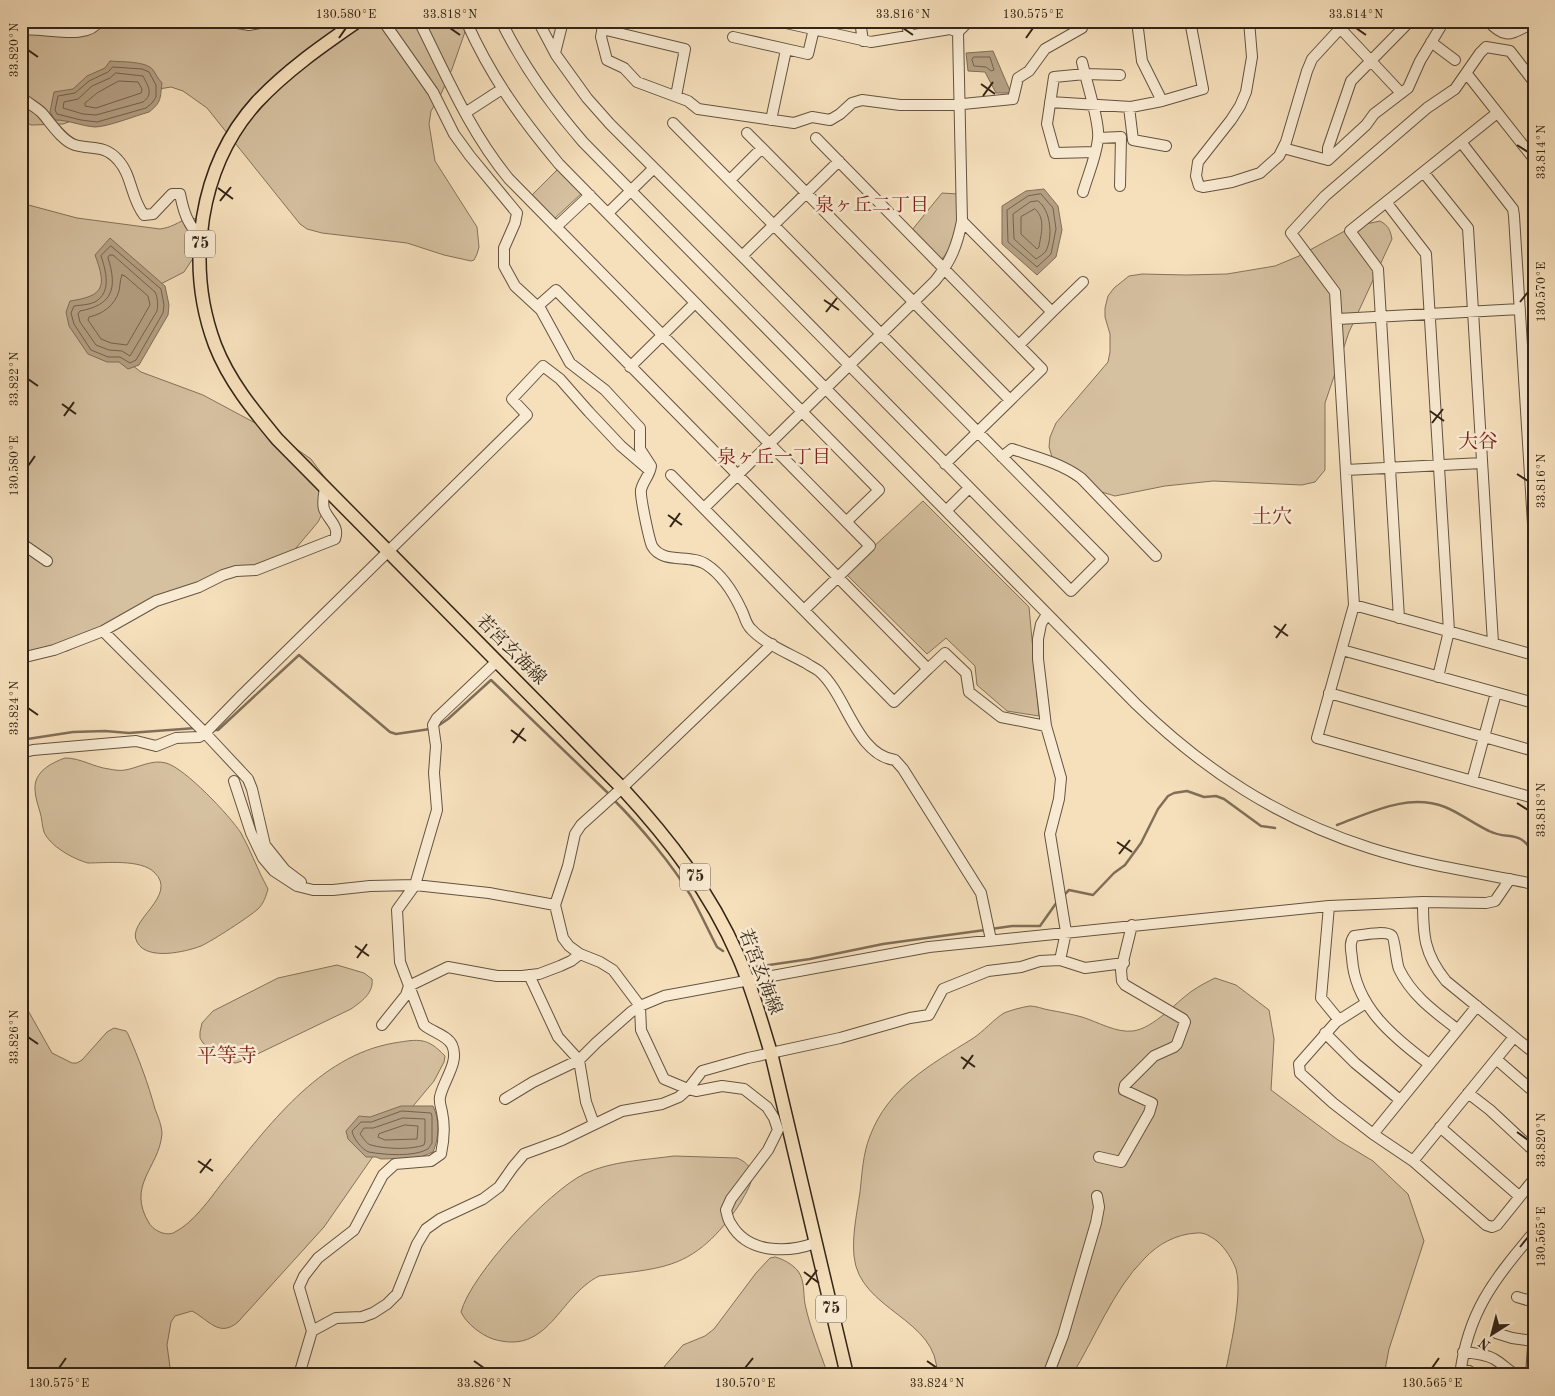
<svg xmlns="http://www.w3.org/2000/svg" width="1555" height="1396" font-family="'Old Standard TT','Noto Serif JP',serif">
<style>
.green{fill:#d5c0a0;stroke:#84725b}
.water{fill:#b4a084;stroke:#806e58}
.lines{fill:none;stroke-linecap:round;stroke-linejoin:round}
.shore{stroke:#74624d;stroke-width:1}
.stream{stroke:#806e58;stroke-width:2.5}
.minor-casing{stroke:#645340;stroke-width:12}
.major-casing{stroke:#332416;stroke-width:15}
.minor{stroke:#f9ebd3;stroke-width:10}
.major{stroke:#f6e0bc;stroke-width:12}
.ticks{fill:none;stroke:#332416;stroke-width:2}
.labels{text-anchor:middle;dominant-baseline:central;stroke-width:5;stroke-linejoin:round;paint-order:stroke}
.shield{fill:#f9ebd3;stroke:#6e604f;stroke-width:1}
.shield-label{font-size:16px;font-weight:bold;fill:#332416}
.street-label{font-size:18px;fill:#332416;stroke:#f9ebd3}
.neighbourhood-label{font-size:19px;fill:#7a1f14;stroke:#f9ebd3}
.quarter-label{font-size:20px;fill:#7a1f14;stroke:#f9ebd3}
.neatline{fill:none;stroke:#332416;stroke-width:2}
.ticks-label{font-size:12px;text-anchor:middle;fill:#332416}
</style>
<rect width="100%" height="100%" fill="#f6e0bc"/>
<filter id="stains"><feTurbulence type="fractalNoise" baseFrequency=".004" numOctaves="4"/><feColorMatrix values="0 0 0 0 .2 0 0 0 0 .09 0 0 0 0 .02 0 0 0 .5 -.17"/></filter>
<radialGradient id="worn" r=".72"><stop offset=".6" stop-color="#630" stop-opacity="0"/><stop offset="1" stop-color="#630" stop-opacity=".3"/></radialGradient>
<!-- green -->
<path class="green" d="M21 21H471L466 29 452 69 441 94 431 111 429 124 435 161 477 227 479 247 477 254 474 260 471 261 444 255 407 243 322 233 307 229 300 224 207 108 183 91 171 87 159 89 63 124 31 125 21 119Z
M558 169 582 193 555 218 532 195Z
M942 193 958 194C958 217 957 241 942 259L912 230Z
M21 203 77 218 160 229C182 226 184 211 207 223L210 233 184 272 157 286 112 350 141 372 203 395 272 432 311 459 328 482 331 496 318 522 291 554 182 588 102 635 67 651 35 655 21 653Z
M1380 221C1389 226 1390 230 1392 239L1349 332 1325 403V470L1315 482 1302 485 1213 481 1165 486 1115 496 1085 487 1068 476 1052 457 1049 447 1050 437 1056 423 1108 362 1110 352V334L1105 317V308L1108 296 1114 288 1129 276 1142 274 1186 275 1227 274 1275 266 1299 256 1352 227Z
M923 501 1029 607 1039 716 1007 711 977 685 975 666 946 638 927 654 845 573Z
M65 758C81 758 93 767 109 769 114 770 120 771 125 770 138 768 152 759 166 763 185 768 230 816 241 833 251 851 258 871 268 889 266 896 264 903 258 909 249 917 212 941 201 946 185 952 147 961 137 942 125 921 180 896 154 872 140 859 106 863 88 863 73 859 50 846 44 832 42 826 42 818 40 812 38 805 35 797 35 789 34 772 51 763 65 758Z
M337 965 364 973 372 979C374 993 361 1002 351 1009L245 1060 236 1063 229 1062 203 1043 200 1038V1032L202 1023 213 1011 278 978Z
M1215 978 1236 985 1269 1010 1274 1039 1271 1090 1338 1140 1373 1161 1408 1194 1424 1241 1389 1349 1384 1375H1225C1230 1347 1243 1296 1236 1269 1232 1259 1226 1249 1217 1241 1211 1237 1205 1232 1197 1233 1176 1234 1158 1244 1144 1259 1113 1290 1095 1338 1072 1375H937C939 1318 859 1311 854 1256 852 1235 857 1213 860 1192 862 1174 863 1153 870 1136 888 1088 930 1065 972 1039 983 1032 994 1019 1004 1013 1011 1010 1023 1007 1030 1006 1036 1006 1043 1009 1049 1010 1060 1012 1071 1014 1082 1017 1098 1022 1116 1033 1133 1031 1154 1028 1175 1003 1192 991 1199 986 1207 982 1215 978Z
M21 998 52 1053 72 1063H77L82 1060 107 1032 114 1028 126 1031 128 1034C139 1059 148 1083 155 1109 158 1116 162 1127 162 1134 159 1168 126 1185 149 1223 154 1231 167 1237 175 1232 193 1223 210 1199 222 1183 268 1127 318 1056 394 1043 419 1039 427 1037 445 1056L444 1062 434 1081 383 1142 324 1227 238 1322C219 1338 209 1320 192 1311L175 1316 171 1322 167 1345 171 1375H21Z
M674 1156 737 1158C744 1161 750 1165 752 1174 753 1183 745 1194 741 1202 724 1228 702 1254 671 1264 651 1271 621 1273 599 1276 558 1297 549 1356 493 1339 481 1335 466 1323 461 1312 471 1274 549 1191 584 1174 611 1161 645 1160 674 1156Z
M775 1257C783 1259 792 1264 798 1271 805 1281 803 1292 805 1304 810 1328 820 1352 828 1375H657L683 1345 705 1336 714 1329 756 1273 770 1258Z"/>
<!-- water -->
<path class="water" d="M993 51 1011 93H996L985 72 968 71 966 53Z
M110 61C121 62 147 61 153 70 156 74 158 79 162 83 160 98 162 102 149 112 135 116 107 127 95 127 81 126 69 120 55 120L50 112 54 92 73 89 87 76 105 68Z
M1044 189 1058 206 1062 230 1056 257 1037 275 1002 244V206L1026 191Z
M110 238 165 286 169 305 168 315 139 365 128 369 119 362H107L88 354 69 326 66 312 70 301C104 296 107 287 95 255Z
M401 1106H433C440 1119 439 1139 433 1152L418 1158 381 1159 376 1157H366L348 1139 346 1131 359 1116 370 1117Z"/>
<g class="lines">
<!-- shore -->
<path class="shore" d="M974 57H990L994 70 991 71 986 67 974 66 972 60Z
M113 67 142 69 149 72 156 85V97L152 103 146 108 97 122 81 120 57 114 55 110 58 96 75 93 89 81 108 72Z
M116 73 143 76C148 86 154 94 143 102L96 115 83 114 63 108 64 102 78 99 92 86 110 78Z
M119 81 138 82 142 89 141 93 96 108 85 106V103L97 93Z
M1041 194 1053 208 1056 229 1051 254 1037 267 1008 242 1007 210 1028 196Z
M1038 201C1051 210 1053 237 1046 251 1044 254 1039 257 1036 259L1014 239 1013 214 1030 202Z
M1035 209C1046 218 1041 234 1039 247L1037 249 1021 234V217Z
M111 246 161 289 164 305 163 313 136 360 130 363 120 357H108L91 350 74 324 71 313 74 306C80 305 89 305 95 302 112 292 106 271 101 256Z
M110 255H113L155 292C158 298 158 305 157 311L130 356 122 351 109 350 96 345 80 322 78 314 80 311C112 305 118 289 108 258Z
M122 275 125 276 148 296 150 305 127 345 111 343 101 339 88 320 89 317C103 314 115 305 119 291 120 286 120 280 122 275Z
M402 1111 431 1113 432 1116V1143L428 1149C414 1157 385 1155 369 1152 362 1150 353 1138 352 1131L361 1122H371Z
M403 1118 425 1119V1141L424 1145C411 1150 384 1149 371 1145 366 1144 363 1137 360 1134L364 1128H373Z
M405 1125 418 1126 417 1139 385 1140 378 1137 379 1134Z"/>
<!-- stream -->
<path class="stream" d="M435 728 448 719 491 680 610 795
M212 730H218L299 655 390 732 396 734 430 729
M21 740 73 732 105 731 129 733 196 728
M613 799C639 825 672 864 691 896 700 912 708 930 717 947L723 951
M1337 825C1372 812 1408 793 1445 807 1460 813 1474 824 1489 831 1509 841 1520 828 1534 855
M1063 896 1069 890 1093 895 1114 873 1125 865 1141 843 1158 809 1168 796 1174 793 1187 791 1204 797 1216 796 1224 799 1261 826 1275 828
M991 929 1012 926H1040L1057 902
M755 967 810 959 883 944 985 930"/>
<defs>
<path id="minor" d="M227 21 249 25 270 21
M388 21 386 25 433 92 454 134 470 156 517 213 515 223 504 248V266L515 286 541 310 570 363 605 390 640 428V449L651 466C650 475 643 481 641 490 640 497 649 539 652 546 663 565 691 553 707 565 722 575 733 592 741 609 745 616 745 623 751 629 765 644 788 653 806 663 810 666 815 668 819 671 847 695 856 755 895 760L903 769 981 893 991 940
M419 21C446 75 470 132 509 179L870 546 804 610
M466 21C491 77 520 117 559 164L879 490 847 521
M501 21C523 66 551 105 583 142L1136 704C1205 771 1279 819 1370 848 1423 865 1479 873 1534 884
M538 21 556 55 587 98 610 124 746 260 1071 591 1103 559 673 123
M604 21 601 37 607 60 624 68 637 82 688 101 698 109 794 123 812 117 830 120 840 114 852 103 862 100 900 105H953L1013 99 1018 78 1029 71 1045 49 1082 28 1084 21
M777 21 871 42 950 29 958 32
M860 21 863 41
M907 21 909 36
M1137 21 1142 61 1162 101
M1249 21 1252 57 1246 92 1240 106 1231 120 1198 162 1196 176 1199 186 1203 187 1232 182 1260 173 1279 156 1286 142 1307 71 1312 59 1347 21
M1488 21C1507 42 1512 32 1534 23
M1340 28 1401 93
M602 29 685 49 676 96
M21 30C43 26 86 42 99 21
M733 37 808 54 814 29V21
M1431 42 1455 60
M555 53 563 21
M1082 62 1085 74 1120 75
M1467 74 1534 159
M1534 82 1510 51 1486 47 1480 53 1455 89 1427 108 1325 196 1291 233 1335 292 1354 605 1317 738 1534 798
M21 101H26C31 105 37 108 42 113 50 122 62 141 75 145 91 150 104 144 118 160 132 175 131 199 144 215L153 214 172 194H180C182 204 184 214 189 222 192 228 197 233 200 239
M1050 102 1131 107 1162 101 1203 89 1190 21
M1129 107 1133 140 1166 146
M465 113 502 89
M771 120 786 50
M747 133 762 148
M816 138 1042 369 945 464
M1098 138 1121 137 1120 186
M1461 142 1513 209 1514 216 1534 540
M1283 148 1328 160 1366 125 1374 114 1408 88 1420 61 1444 21
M1328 160V148L1351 81 1410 21
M1424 173 1468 228 1493 643
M730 180 762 148 1010 400
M1083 192C1088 175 1096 157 1098 139 1100 125 1089 90 1085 74L1054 77 1047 124 1055 153 1095 152
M1386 202 1426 254 1449 631 1438 677
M608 213 654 168
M962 221 1052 312 1020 344
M556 227 590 195
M742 256 839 161
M538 306 556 290 928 669 894 702 671 475
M1052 312 1083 282
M1338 319 1520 309
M630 367 695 303
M1002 457 1012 449C1036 457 1061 463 1081 478L1156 556
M1346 470 1482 463
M704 508 935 281C951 261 957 246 962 221L958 32 969 21
M946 511 969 488
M21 543 47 561
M1354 605 1534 655
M1047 614 1041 624 1038 639V659L1046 726 1061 778 1059 799 1050 834 1066 932 1060 960
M1399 618 1378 269 1350 231 1497 113
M103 631 205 733 248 779 252 789 265 845 285 870 301 882
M772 644 622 788 581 825 575 834 568 866 555 905 563 938 569 946 580 954 600 962 613 970 640 1006 641 1030 664 1079 688 1089 696 1091 722 1086 744 1089 767 1107 774 1118 778 1130 768 1150 731 1199 726 1210C727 1214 728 1220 731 1224 748 1254 788 1253 815 1243
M1342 650 1534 703
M21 658 54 650 103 631 156 601 199 587 223 575 236 571 256 570 335 539C340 526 328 520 324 509 322 502 324 495 325 488
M928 669 945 653 966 673 969 692 1001 717 1046 726
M1329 693 1534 751
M21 753 33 750 136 741 156 746 176 738 199 737 205 733 242 695 527 415 512 399 543 366 560 379 589 412 621 446 649 470
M234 781 251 833 263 858 274 871 297 886 313 890H333L370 886 415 885 489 893 555 905
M1472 781 1496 693
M1423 902C1423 935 1424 954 1446 981L1534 1053
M1329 906 1321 998 1339 1020
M529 975 558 1037 579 1060 586 1102 594 1124
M1366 1003 1336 1022 1299 1064 1300 1073 1333 1103 1373 1134 1413 1161 1486 1225 1492 1227 1497 1225 1534 1179
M382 1025 406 995 409 986 448 967 497 976H522L539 974 560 966 571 961 580 954
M1325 1033 1355 1063 1400 1100
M1496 1059 1534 1092
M1429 1064C1393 1037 1355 1006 1352 958 1351 949 1349 943 1354 936 1363 935 1386 930 1392 936 1395 939 1396 962 1399 969 1412 996 1435 1012 1457 1029
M1468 1093 1490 1110 1534 1151
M505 1099 533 1082 579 1060 596 1043 631 1012 640 1006 664 996 929 947 1329 906 1423 902 1486 903 1495 901 1510 879
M1440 1127 1519 1196
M1373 1134 1477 1006
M1099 1157 1121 1162 1149 1113 1152 1103 1124 1090 1125 1085 1154 1056 1174 1047 1177 1044 1185 1022 1183 1019 1125 985 1122 981 1121 970 1132 925
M1413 1161 1514 1037
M1517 1297 1534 1302
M312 1331 336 1318 362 1317 373 1313 387 1304 397 1294 417 1244 426 1229 440 1219 483 1199 499 1187 513 1167 524 1154 562 1140 622 1111 662 1104 679 1097 688 1089 702 1071 748 1058 840 1038 910 1018 929 1015 943 989 988 971 1021 967 1040 961 1060 960 1085 968 1124 963
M1496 1333 1512 1338 1533 1341
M1463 1352C1473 1353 1486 1354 1494 1359 1503 1364 1508 1371 1517 1375
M1461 1370 1469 1371 1475 1375
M299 1375 312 1331 299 1287 304 1276 318 1258 354 1230 383 1175 395 1164 431 1161 441 1154C444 1140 445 1126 442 1112 441 1107 439 1102 440 1097 443 1081 460 1062 452 1045 447 1035 432 1032 424 1025L400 962 397 910 415 885 437 810 434 773 436 746 433 725 437 718 497 661
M1048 1375 1063 1336 1096 1223 1099 1207 1097 1196
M1460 1375C1468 1311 1494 1280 1534 1232
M1531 1375 1534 1333"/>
<path id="major" d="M358 21C322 46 287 70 257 102 199 166 185 265 215 345 229 381 253 410 277 439L622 788C669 839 710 892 738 956 752 987 761 1021 771 1053L847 1375"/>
</defs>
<!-- minor casing -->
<use href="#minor" class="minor-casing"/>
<!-- major casing -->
<use href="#major" class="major-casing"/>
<!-- minor -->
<use href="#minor" class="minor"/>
<!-- major -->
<use href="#major" class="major"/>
</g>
<!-- ticks -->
<path class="ticks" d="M450 28 460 35M903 28 913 35M1356 28 1366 35M339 38 346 28M1026 38 1033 28M28 50 38 57M981 84 995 94M983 96 993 82M1517 145 1528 152M218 188 233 199M220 201 231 187M824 300 839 310M1520 302 1528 292M826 312 837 298M28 379 38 386M62 404 76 414M1430 411 1444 421M64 416 74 402M1432 423 1443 409M28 466 35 456M1517 474 1528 481M668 515 682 525M670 527 680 513M1274 626 1288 636M1276 638 1286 624M28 708 38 715M511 730 526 741M513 743 524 728M1517 803 1528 810M1117 842 1132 852M1119 854 1130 840M355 946 369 956M357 958 367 944M28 1037 38 1044M961 1057 975 1067M963 1069 973 1055M1517 1132 1528 1140M198 1161 213 1171M200 1173 211 1159M1520 1247 1528 1237M804 1272 819 1283M806 1285 817 1270M474 1361 484 1368M927 1361 937 1368M59 1368 66 1358M745 1368 753 1358M1432 1368 1439 1358"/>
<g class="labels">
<!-- shield labels -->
<g class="shield">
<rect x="185" y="230.5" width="30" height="27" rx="4"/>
<rect x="680" y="863.5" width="30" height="27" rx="4"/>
<rect x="816" y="1295.5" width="30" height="27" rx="4"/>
</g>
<g class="shield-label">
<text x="200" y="244">75</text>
<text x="695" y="877">75</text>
<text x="831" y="1309">75</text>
</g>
<!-- street labels -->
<g class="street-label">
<text transform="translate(511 650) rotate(45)">若宮玄海線</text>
<text transform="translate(760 972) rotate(69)">若宮玄海線</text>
</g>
<!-- neighbourhood labels -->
<g class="neighbourhood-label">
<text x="872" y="206">泉ヶ丘二丁目</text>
<text x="774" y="458">泉ヶ丘一丁目</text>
</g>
<!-- quarter labels -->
<g class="quarter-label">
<text x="1478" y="443">大谷</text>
<text x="1272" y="518">土穴</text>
<text x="227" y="1057">平等寺</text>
</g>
</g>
<!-- margin -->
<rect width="1555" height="1396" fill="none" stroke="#f6e0bc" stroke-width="55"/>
<!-- north arrow -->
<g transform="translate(1492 1334) rotate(216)" stroke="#f9ebd3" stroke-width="4" paint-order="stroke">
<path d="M0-4L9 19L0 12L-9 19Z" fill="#332416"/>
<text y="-8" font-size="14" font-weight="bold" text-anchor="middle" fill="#332416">N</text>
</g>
<rect x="28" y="28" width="1500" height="1340" class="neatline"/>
<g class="ticks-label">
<text x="346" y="18">130.580°E</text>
<text x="450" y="18">33.818°N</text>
<text x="903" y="18">33.816°N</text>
<text x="1033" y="18">130.575°E</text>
<text x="1356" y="18">33.814°N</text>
<text transform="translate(14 50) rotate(-90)" y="4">33.820°N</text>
<text transform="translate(1541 152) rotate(-90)" y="4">33.814°N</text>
<text transform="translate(1541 292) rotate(-90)" y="4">130.570°E</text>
<text transform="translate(14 379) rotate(-90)" y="4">33.822°N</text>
<text transform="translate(14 466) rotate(-90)" y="4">130.580°E</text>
<text transform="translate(1541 481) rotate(-90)" y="4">33.816°N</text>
<text transform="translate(14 708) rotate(-90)" y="4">33.824°N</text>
<text transform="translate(1541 810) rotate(-90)" y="4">33.818°N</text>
<text transform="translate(14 1037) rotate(-90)" y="4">33.826°N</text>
<text transform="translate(1541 1140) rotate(-90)" y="4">33.820°N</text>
<text transform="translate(1541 1237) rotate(-90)" y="4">130.565°E</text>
<text x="59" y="1387">130.575°E</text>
<text x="484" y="1387">33.826°N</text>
<text x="745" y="1387">130.570°E</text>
<text x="937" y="1387">33.824°N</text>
<text x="1432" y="1387">130.565°E</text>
</g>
<rect width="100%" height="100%" filter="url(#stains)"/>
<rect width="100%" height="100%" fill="url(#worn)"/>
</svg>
